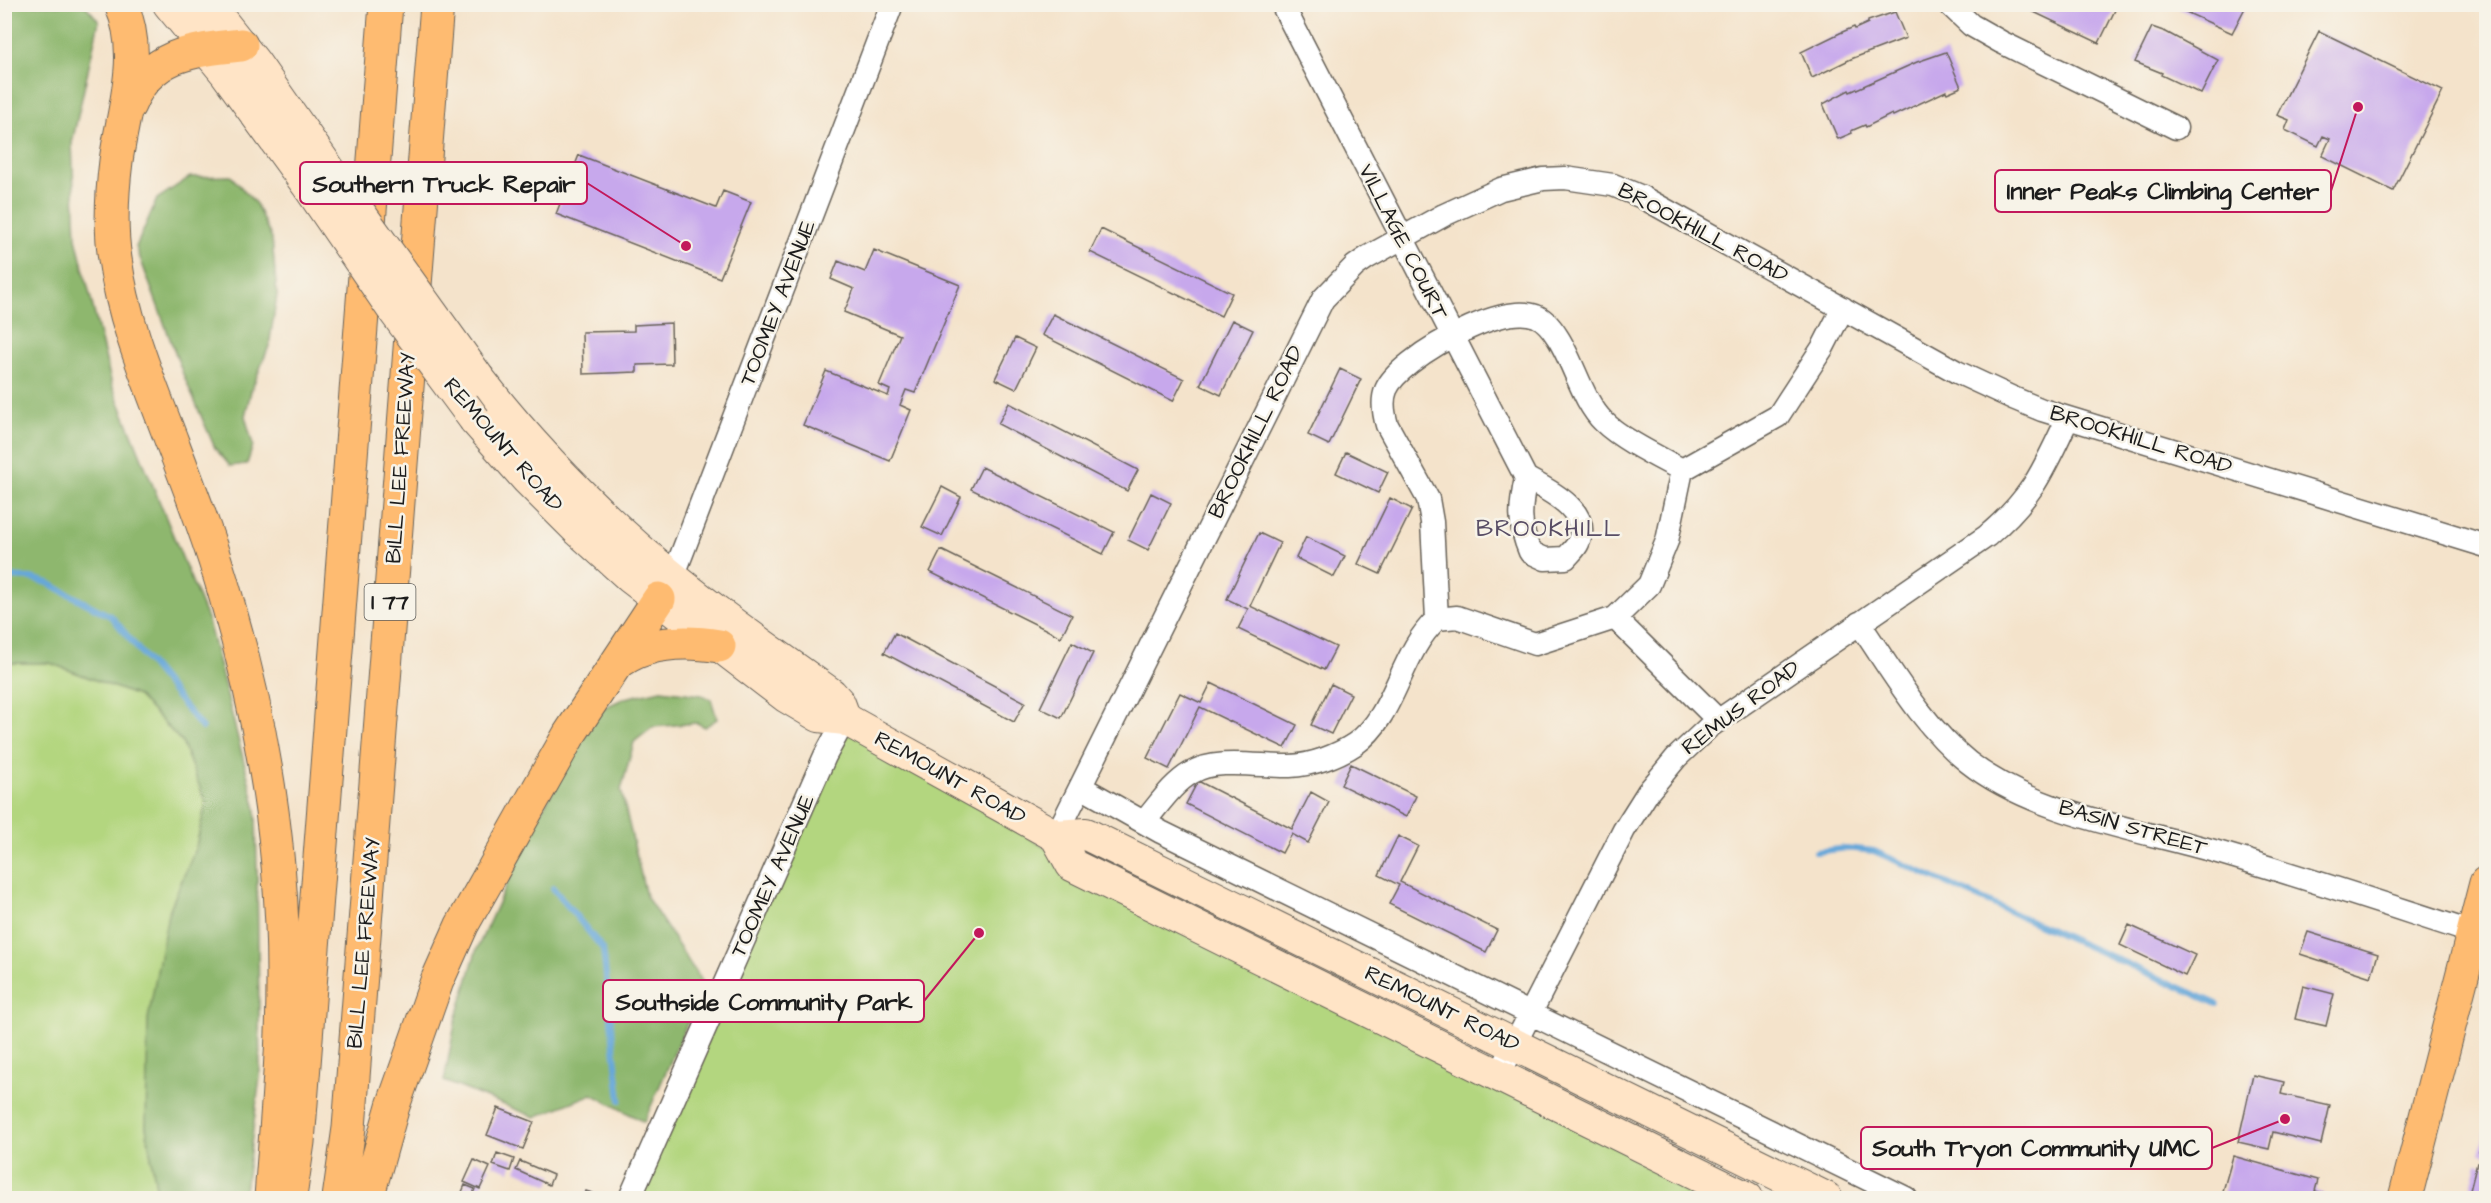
<svg xmlns="http://www.w3.org/2000/svg" width="2491" height="1203" font-family="'Architects Daughter',sans-serif">
<style>
.green{fill:#b3d67f;stroke:#68794e;stroke-width:1.5}
.forest{fill:#8eb76e;stroke:#556a45;stroke-width:1.5}
.lines{fill:none;stroke-linecap:round;stroke-linejoin:round}
.stream{stroke:#66a7d9;stroke-width:6}
.building{fill:#c7a8ec}
.minor-casing{stroke:#686259;stroke-width:25}
.secondary-casing{stroke:#686259;stroke-width:34}
.primary-casing{stroke:#686259;stroke-width:35}
.motorway-casing{stroke:#686259;stroke-width:35}
.minor{stroke:#fff;stroke-width:22}
.secondary{stroke:#ffe4c6;stroke-width:32}
.primary{stroke:#febb71;stroke-width:33}
.motorway{stroke:#febb71;stroke-width:33}
.secondary-bridge-casing{stroke:#686259;stroke-width:34;stroke-linecap:butt}
.secondary-bridge{stroke:#ffe4c6;stroke-width:32}
.labels{text-anchor:middle;dominant-baseline:central;stroke-width:5;stroke-linejoin:round;paint-order:stroke}
.shield{fill:#f7f3e8;stroke:#5e5c59;stroke-width:1.5}
.shield-label{font-size:21px;font-weight:bold;fill:#1c1c1c}
.street-label{font-size:22px;fill:#1c1c1c;stroke:#f7f3e8}
.neighbourhood-label{font-size:24px;letter-spacing:1.5px;fill:#584d65;stroke:#f7f3e8}
.leader{fill:none;stroke:#c2185b;stroke-width:2}
.callout-dot{fill:#c2185b;stroke:#f7f3e8;stroke-width:2}
.callout{fill:#f7f3e8;stroke:#c2185b;stroke-width:2}
.callout-label{font-size:24px;text-anchor:middle;font-weight:bold;fill:#1c1c1c}
</style>
<rect width="100%" height="100%" fill="#f7f3e8"/>
<filter id="ink" filterUnits="userSpaceOnUse"><feTurbulence type="fractalNoise" baseFrequency=".0167" numOctaves="2"/><feDisplacementMap in="SourceGraphic" scale="12" xChannelSelector="R" yChannelSelector="G"/><feConvolveMatrix kernelMatrix="1 2 1 2 8 2 1 2 1" color-interpolation-filters="sRGB"/></filter>
<filter id="wash" filterUnits="userSpaceOnUse"><feTurbulence type="fractalNoise" baseFrequency=".008" numOctaves="4" result="noise"/><feDisplacementMap in="SourceGraphic" scale="24" xChannelSelector="R" yChannelSelector="G"/><feGaussianBlur stdDeviation="1.35" result="paint"/><feColorMatrix in="noise" values="0 0 0 0 0 0 0 0 0 0 0 0 0 0 0 0 0 1.4 0 .05"/><feComposite in="paint" operator="in"/></filter>
<g filter="url(#wash)">
<rect width="100%" height="100%" fill="#f4e3cb"/>
<!-- green -->
<path class="green" d="M5 663H50L138 696 182 742 206 803 196 847 168 914 146 1127 158 1198H5Z
M845 719 1072 865 1747 1198H630Z"/>
<!-- forest -->
<path class="forest" d="M5 5H85L99 21 72 143 76 238 112 385 208 621 256 809 260 1077 244 1198H158L146 1127 148 1019 168 914 196 847 206 803 182 742 138 696 50 663H5Z
M231 176 256 204 272 239 277 295 269 346 251 391 245 416 253 445 247 464 230 466 215 448 183 374 136 247 157 199 190 177Z
M661 690 701 695 711 699 717 719 705 727 697 723 653 727 634 742 621 790 646 896 704 985 644 1122 592 1094 535 1117 444 1081 455 1024 476 951 536 820 601 709 625 698Z"/>
<g class="lines">
<!-- stream -->
<path class="stream" d="M4 577 31 578 48 583 112 617 202 728
M1816 852 1846 848 1874 851 2217 1004
M553 888 603 949 620 1100"/>
</g>
<g id="blocks">
<!-- building -->
<path class="building" d="M2017 4H2108L2116 8 2099 43Z
M2175 4H2247L2232 33 2179 9 2180 7Z
M1895 12 1906 38 1851 59 1812 78 1801 52 1840 33 1854 27 1855 29 1868 23V21Z
M2152 27 2166 32 2218 60 2201 94 2161 75 2162 73 2135 62Z
M2319 31 2443 91 2393 191 2322 156 2330 139 2323 136 2318 146 2285 130 2289 120 2277 115Z
M1946 52 1961 87 1947 93 1946 91 1893 116 1892 114 1866 127 1865 125 1851 131 1852 133 1838 139 1823 104 1849 90 1850 92 1917 62Z
M579 155 716 208 723 191 751 202 720 278 556 214Z
M1101 229 1232 293 1221 316 1090 252Z
M874 250 960 285 915 393 906 390 900 405 911 410 890 461 803 425 826 371 888 396 890 390 879 385 900 335 844 312 854 289 831 279 838 261 865 272Z
M1053 314 1184 379 1173 401 1042 335Z
M1232 320 1253 330 1221 395 1200 385Z
M671 323 672 364 637 365V372L583 374 582 332 634 331V325Z
M1015 338 1036 348 1016 389 995 379Z
M1340 369 1361 379 1329 445 1308 435Z
M1009 403 1138 470 1127 491 998 424Z
M1346 452 1388 472 1378 493 1336 473Z
M982 467 1114 532 1103 554 971 489Z
M942 487 961 497 942 536 922 527Z
M1151 493 1171 503 1148 550 1128 540Z
M1390 498 1412 509 1380 574 1358 564Z
M1259 533 1280 543 1250 606 1336 647 1324 670 1238 629 1248 609 1227 599Z
M1306 537 1345 556 1334 577 1296 558Z
M941 550 1072 615 1061 637 930 572Z
M895 633 1025 702 1014 722 884 653Z
M1072 642 1093 653 1061 718 1040 708Z
M1211 683 1297 725 1285 748 1200 707 1169 769 1147 758 1180 693 1201 703Z
M1331 684 1351 694 1331 734 1311 725Z
M1351 764 1416 796 1406 817 1341 785Z
M1198 781 1292 829 1311 792 1329 802 1308 843 1292 834 1282 853 1186 804Z
M1398 836 1418 846 1400 882 1497 930 1486 952 1389 904 1399 885 1379 875Z
M2129 925 2195 955 2185 976 2120 945Z
M2308 932 2378 954 2371 977 2300 954Z
M2303 986 2334 994 2326 1026 2295 1019Z
M2253 1075 2284 1082 2281 1094 2330 1105 2321 1144 2273 1132 2269 1149 2238 1142Z
M498 1108 534 1122 523 1149 487 1135Z
M2486 1129V1155L2479 1152Z
M497 1153 514 1159 510 1171 493 1165Z
M2233 1156 2318 1180 2315 1191 2325 1194 2324 1198H2221Z
M474 1160 490 1167 480 1189 464 1182Z
M520 1161 553 1175 549 1185 516 1170Z
M2477 1163 2486 1165V1198H2468Z
M465 1185 475 1189 472 1196 462 1192Z
M586 1191 601 1196 600 1198H584Z"/>
</g>
</g>
<g filter="url(#ink)">
<use href="#blocks" fill-opacity="0" stroke="#686259" stroke-width="1.5"/>
<g class="lines">
<defs>
<path id="minor" d="M1282 4 1526 478C1548 490 1593 511 1578 543 1576 548 1570 553 1566 558L1545 559 1530 552C1518 524 1520 507 1526 478
M1949 4 1971 25 2001 42 2176 128
M673 577 892 4
M1615 618 1718 720
M1437 619 1457 617 1535 644 1615 618 1649 585 1667 541 1682 470
M1859 623C1892 671 1922 725 1968 762 2032 813 2136 829 2214 851 2301 876 2387 905 2474 933
M1081 787 1161 832 1906 1198
M1144 822C1158 806 1172 784 1191 773 1216 757 1262 767 1290 766 1312 765 1337 756 1355 744 1396 716 1400 652 1437 619L1432 522 1428 499 1387 425C1378 394 1386 382 1410 363 1435 343 1503 304 1536 316 1545 319 1553 330 1558 338 1574 363 1583 402 1604 422 1621 439 1660 458 1682 470L1778 416 1823 347 1843 308
M1056 836 1323 299 1355 266 1368 257 1444 215 1501 189 1543 179 1565 178 1613 185 1642 197 1957 372 2013 398 2042 410 2486 546
M1499 1075 1624 830 1648 792 1676 758 1709 727 1987 536C2033 497 2043 471 2068 418
M630 1198 825 756 845 719"/>
<path id="secondary" d="M169 4 226 73 309 187
M208 4 254 62 346 194
M479 379C526 440 580 496 638 548 697 600 766 648 831 694L839 703 845 719
M475 420 527 479 578 530 630 577 787 697 819 716 845 719 1056 836 1086 834 1826 1198
M1056 836 1072 865 1747 1198"/>
<path id="primary" d="M2405 1198 2486 883"/>
<path id="motorway" d="M121 4C144 55 123 110 116 161 112 193 110 227 115 259 123 318 146 374 167 429 188 484 210 540 226 597 263 723 284 853 283 984 283 1055 276 1127 271 1198
M129 105C150 54 192 50 241 45
M615 665C645 641 683 640 719 646
M291 1190 298 1142 386 4
M339 1198 349 1128 437 4
M367 1198 393 1106 437 981 462 925 569 735 659 599"/>
</defs>
<!-- minor casing -->
<use href="#minor" class="minor-casing"/>
<!-- secondary casing -->
<use href="#secondary" class="secondary-casing"/>
<!-- primary casing -->
<use href="#primary" class="primary-casing"/>
<!-- motorway casing -->
<use href="#motorway" class="motorway-casing"/>
<!-- minor -->
<use href="#minor" class="minor"/>
<!-- secondary -->
<use href="#secondary" class="secondary"/>
<!-- primary -->
<use href="#primary" class="primary"/>
<!-- motorway -->
<use href="#motorway" class="motorway"/>
<defs>
<path id="secondary-bridge" d="M309 187 392 308 475 420
M346 194 479 379"/>
</defs>
<!-- secondary-bridge casing -->
<use href="#secondary-bridge" class="secondary-bridge-casing"/>
<!-- secondary-bridge -->
<use href="#secondary-bridge" class="secondary-bridge"/>
</g>
</g>
<g class="labels">
<!-- shield labels -->
<rect class="shield" x="364.5" y="584" width="51" height="36" rx="4.5"/>
<g class="shield-label">
<text x="390" y="602">I 77</text>
</g>
<!-- street labels -->
<g class="street-label">
<text transform="translate(1703 233) rotate(28)">BROOKHILL ROAD</text>
<text transform="translate(1403 242) rotate(63)">VILLAGE COURT</text>
<text transform="translate(778 303) rotate(-69)">TOOMEY AVENUE</text>
<text transform="translate(1256 432) rotate(-64)">BROOKHILL ROAD</text>
<text transform="translate(2141 440) rotate(17)">BROOKHILL ROAD</text>
<text transform="translate(503 445) rotate(49)">REMOUNT ROAD</text>
<text transform="translate(401 458) rotate(-86)">BILL LEE FREEWAY</text>
<text transform="translate(1741 708) rotate(-37)">REMUS ROAD</text>
<text transform="translate(950 778) rotate(29)">REMOUNT ROAD</text>
<text transform="translate(2133 828) rotate(16)">BASIN STREET</text>
<text transform="translate(773 876) rotate(-66)">TOOMEY AVENUE</text>
<text transform="translate(364 943) rotate(-85)">BILL LEE FREEWAY</text>
<text transform="translate(1442 1009) rotate(26)">REMOUNT ROAD</text>
</g>
<!-- neighbourhood labels -->
<g class="neighbourhood-label">
<text x="1549" y="529">BROOKHILL</text>
</g>
</g>
<!-- callouts -->
<path class="leader" d="M686 246L587 183M2358 107L2331 191M979 933L924 1001M2285 1119L2212 1148"/>
<g class="callout-dot">
<circle cx="686" cy="246" r="6"/>
<circle cx="2358" cy="107" r="6"/>
<circle cx="979" cy="933" r="6"/>
<circle cx="2285" cy="1119" r="6"/>
</g>
<g class="callout">
<rect x="300" y="162" width="287" height="42" rx="6"/>
<rect x="1995" y="170" width="336" height="42" rx="6"/>
<rect x="603" y="980" width="321" height="42" rx="6"/>
<rect x="1861" y="1127" width="351" height="42" rx="6"/>
</g>
<g class="callout-label">
<text x="444" y="192">Southern Truck Repair</text>
<text x="2163" y="199">Inner Peaks Climbing Center</text>
<text x="764" y="1010">Southside Community Park</text>
<text x="2036" y="1156">South Tryon Community UMC</text>
</g>
<!-- margin -->
<rect width="2491" height="1203" fill="none" stroke="#f7f3e8" stroke-width="24"/>
</svg>
